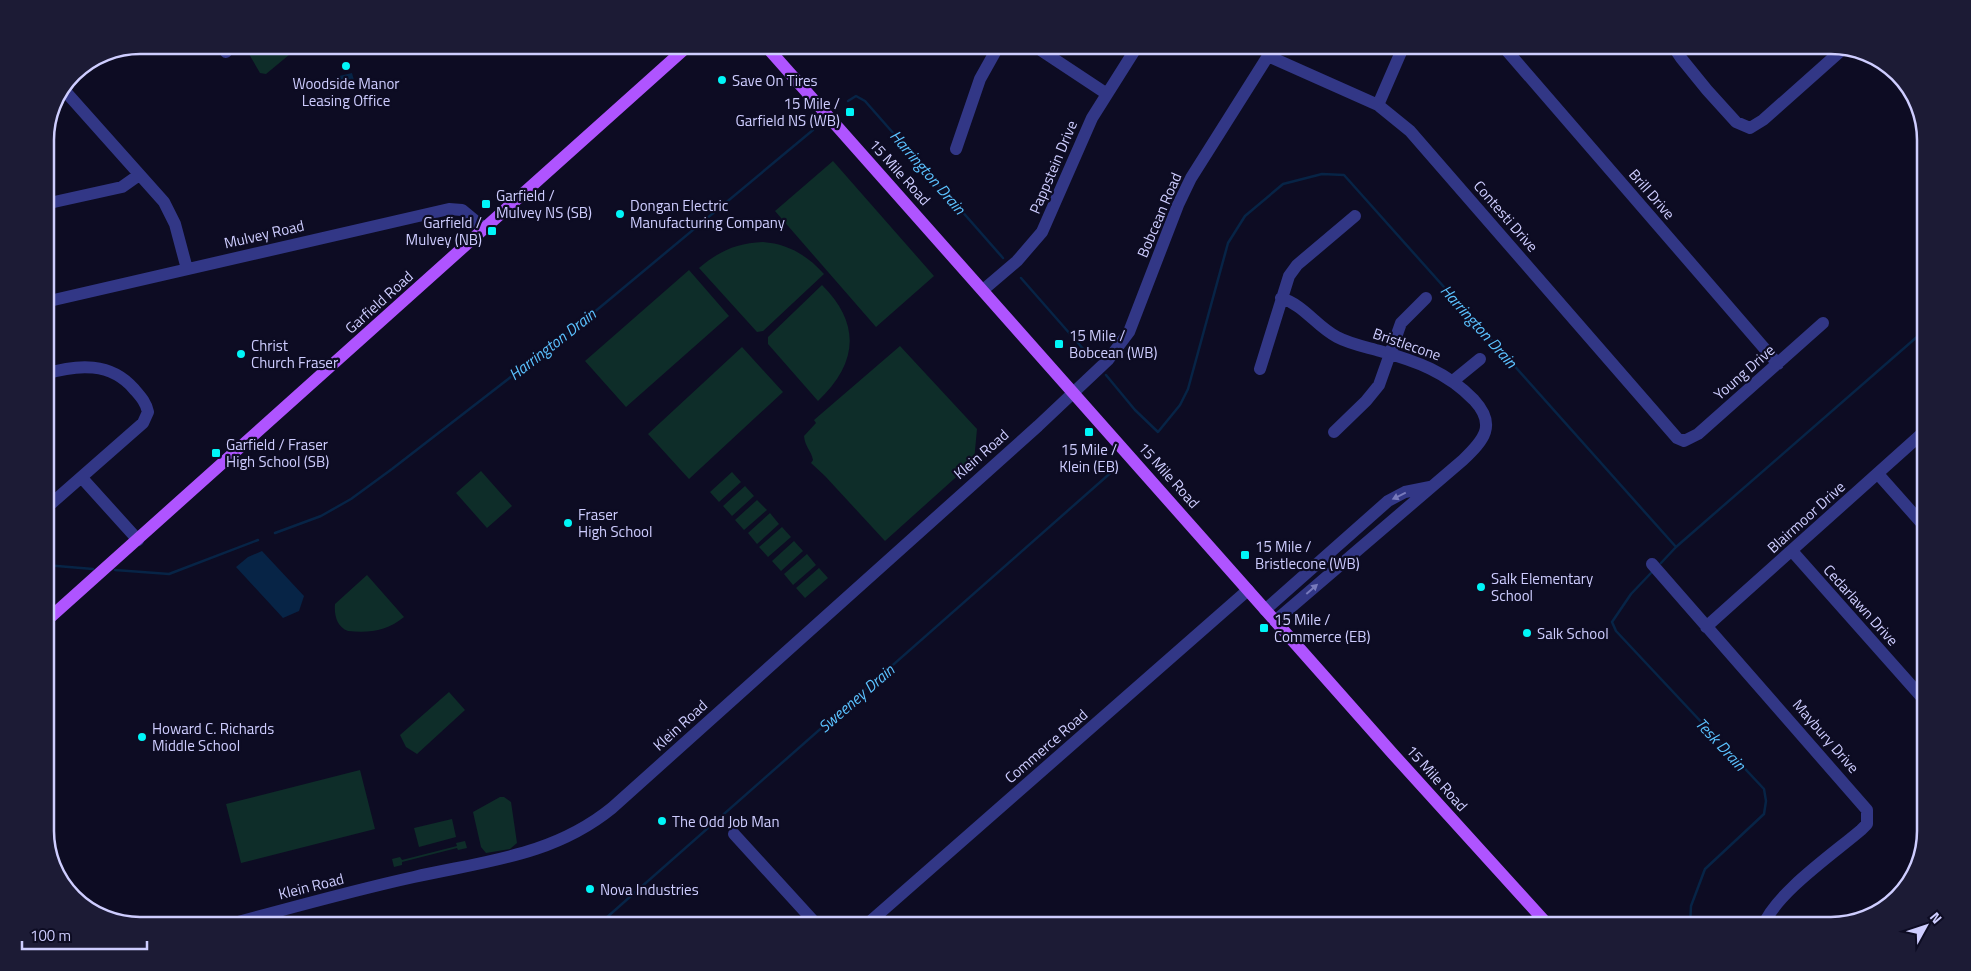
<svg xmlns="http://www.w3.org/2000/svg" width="1971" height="971" font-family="'Titillium Web',sans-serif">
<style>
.green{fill:#0e2d29}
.water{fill:#072446}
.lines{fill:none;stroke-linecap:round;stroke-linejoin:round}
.stream{stroke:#072446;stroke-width:2.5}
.minor{stroke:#323786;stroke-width:12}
.major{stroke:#af54ff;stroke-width:12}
.oneway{fill:#787abc}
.poi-dot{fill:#00f6f8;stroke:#0d0c23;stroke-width:2}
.labels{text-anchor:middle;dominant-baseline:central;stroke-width:4.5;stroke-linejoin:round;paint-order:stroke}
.poi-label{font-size:15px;fill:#cecdff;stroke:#0d0c23;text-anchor:start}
.street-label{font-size:15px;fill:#cecdff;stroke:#0d0c23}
.water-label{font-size:16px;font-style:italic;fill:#5bc2ff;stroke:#0d0c23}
.rim{fill:none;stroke:#cecdff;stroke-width:2.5}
</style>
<rect width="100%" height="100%" fill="#0d0c23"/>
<!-- green -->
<path class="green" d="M283 45H301L266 74 260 73 249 54 253 47 273 52Z
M833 161 934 276 876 327 775 211Z
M763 242C788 244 807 255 824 274L763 331 757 332 699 268C719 251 737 243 763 242Z
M689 270 729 316 626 407 585 361Z
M822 285C862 325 857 364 818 401L768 344V337Z
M900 346 977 429 974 461 885 541 825 476 811 463 813 460C811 450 805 447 804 436L816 423 814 420Z
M742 347 783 392 689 479 648 434Z
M481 471 512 506 487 528 456 493Z
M732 472 741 482 719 502 710 492Z
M745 486 754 496 732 516 723 506Z
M757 500 767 510 744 530 735 520Z
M770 513 779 524 757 544 748 533Z
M782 527 791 537 768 557 759 547Z
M794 541 803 551 781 571 772 561Z
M807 554 816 565 793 585 784 574Z
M819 568 828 578 805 598 796 588Z
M367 575 404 617C387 631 370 633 348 631 337 627 334 615 335 604Z
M449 692 465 710 417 754 406 747 400 735Z
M360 770 375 829 241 863 226 804Z
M500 797H504L511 802 517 843 510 849 486 853 481 847 473 812Z
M452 819 456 837 419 847 414 828Z
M465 841 467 848 458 850 457 848 402 862V865L394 867 392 859 400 857 402 860 457 846 456 843Z"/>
<!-- water -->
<path class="water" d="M352 73 355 84 337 88 335 77Z
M262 551 304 596 299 611 283 618 236 567 248 557Z"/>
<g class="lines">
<!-- stream -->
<path class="stream" d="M848 101 856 96 865 101 1003 258
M1021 278 1092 359
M1106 375 1135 410 1158 432 1180 405 1188 389 1228 243 1245 216 1283 184 1322 174 1344 175 1676 547
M275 533 321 516 351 499 392 469 592 314 813 130
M1661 563 1676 547 1926 329
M45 565 93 569
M115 570 169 574 258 540
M1651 573 1631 594 1612 622 1616 631 1764 789 1766 801 1764 814 1705 869 1691 906 1690 926
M597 926 1115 469"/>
<!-- minor -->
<path class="minor" d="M220 45 226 52
M1033 45 1107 94
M1502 45 1778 364
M1678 45 1677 52 1681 58 1707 90 1736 122 1750 128 1763 120 1844 48
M1268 56 1378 105 1410 131 1677 438 1684 441 1698 434 1823 323
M65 91 164 202 175 224 187 269
M1378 105 1404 45
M956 149 980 79 999 45
M45 204 122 187 139 175
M983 290 1017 261 1042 232 1092 118 1138 45
M45 302 449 209 462 210 485 229
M1925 353 1926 354
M1260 369 1289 276 1297 265 1355 216
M45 374C78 364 111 362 134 389 140 396 146 402 148 412L143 423 45 509
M1453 381 1480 359
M1334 432 1366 401 1379 385 1401 323 1426 298
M1878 474 1926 528
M82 478 138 540
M1792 551 1926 702
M1652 564 1867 810V824L1861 830C1833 854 1776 893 1763 926
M1265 610 1388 501 1405 492 1430 487
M1275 621 1463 460C1484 440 1497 425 1474 400 1447 372 1416 361 1380 351 1366 347 1350 344 1337 337 1316 326 1304 305 1281 298
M1706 627 1926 430
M734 834 818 926
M223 926C287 909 350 891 414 877 485 861 553 856 612 808L1038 426 1108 360 1129 332 1178 205 1191 178 1268 56 1272 45
M865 926 1248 590"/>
<!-- major -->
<path class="major" d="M765 45 1393 754 1549 926
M45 622 689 45"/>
</g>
<!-- one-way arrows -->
<defs><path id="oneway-solid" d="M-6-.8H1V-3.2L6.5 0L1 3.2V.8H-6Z" transform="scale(1.25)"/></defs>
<g class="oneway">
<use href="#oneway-solid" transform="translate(1399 496) rotate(154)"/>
<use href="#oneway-solid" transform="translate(1312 589) rotate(-41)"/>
</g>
<!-- markers -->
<g class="poi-dot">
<circle cx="346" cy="66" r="5"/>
<circle cx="722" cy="80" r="5"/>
<rect x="845" y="107" width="10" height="10" rx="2.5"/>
<rect x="481" y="199" width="10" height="10" rx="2.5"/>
<circle cx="620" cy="214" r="5"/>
<rect x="487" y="226" width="10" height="10" rx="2.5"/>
<rect x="1054" y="339" width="10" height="10" rx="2.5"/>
<circle cx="241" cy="354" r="5"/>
<rect x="1084" y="427" width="10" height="10" rx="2.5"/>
<rect x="211" y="448" width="10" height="10" rx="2.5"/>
<circle cx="568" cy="523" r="5"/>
<rect x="1240" y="550" width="10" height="10" rx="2.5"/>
<circle cx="1481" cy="587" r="5"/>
<rect x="1259" y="623" width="10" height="10" rx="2.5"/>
<circle cx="1527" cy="633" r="5"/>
<circle cx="142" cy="737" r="5"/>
<circle cx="662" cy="821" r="5"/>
<circle cx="590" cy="889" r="5"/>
</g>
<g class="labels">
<!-- poi labels -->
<g class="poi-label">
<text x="732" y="80">Save On Tires</text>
<text x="346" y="83" text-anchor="middle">Woodside Manor<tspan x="346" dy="17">Leasing Office</tspan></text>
<text x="840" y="103" text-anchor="end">15 Mile /<tspan x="840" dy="17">Garfield NS (WB)</tspan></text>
<text x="496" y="195">Garfield /<tspan x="496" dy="17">Mulvey NS (SB)</tspan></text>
<text x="630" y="205">Dongan Electric<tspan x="630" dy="17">Manufacturing Company</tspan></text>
<text x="482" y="222" text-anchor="end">Garfield /<tspan x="482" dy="17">Mulvey (NB)</tspan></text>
<text x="1069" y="335">15 Mile /<tspan x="1069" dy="17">Bobcean (WB)</tspan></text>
<text x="251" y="345">Christ<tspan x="251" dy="17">Church Fraser</tspan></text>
<text x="226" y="444">Garfield / Fraser<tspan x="226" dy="17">High School (SB)</tspan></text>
<text x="1089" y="449" text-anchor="middle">15 Mile /<tspan x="1089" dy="17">Klein (EB)</tspan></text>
<text x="578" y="514">Fraser<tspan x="578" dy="17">High School</tspan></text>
<text x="1255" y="546">15 Mile /<tspan x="1255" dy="17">Bristlecone (WB)</tspan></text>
<text x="1491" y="578">Salk Elementary<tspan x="1491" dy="17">School</tspan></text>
<text x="1274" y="619">15 Mile /<tspan x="1274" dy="17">Commerce (EB)</tspan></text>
<text x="1537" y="633">Salk School</text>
<text x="152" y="728">Howard C. Richards<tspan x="152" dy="17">Middle School</tspan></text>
<text x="672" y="821">The Odd Job Man</text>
<text x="600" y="889">Nova Industries</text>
</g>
<!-- street labels -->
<g class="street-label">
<text transform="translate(1053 167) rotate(-67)">Pappstein Drive</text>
<text transform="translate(900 172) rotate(48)">15 Mile Road</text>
<text transform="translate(1652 194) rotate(49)">Brill Drive</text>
<text transform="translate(1159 215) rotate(-67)">Bobcean Road</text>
<text transform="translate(1506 216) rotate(49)">Contesti Drive</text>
<text transform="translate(264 234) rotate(-13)">Mulvey Road</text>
<text transform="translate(379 302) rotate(-42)">Garfield Road</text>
<text transform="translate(1407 344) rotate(19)">Bristlecone</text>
<text transform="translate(1744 372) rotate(-41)">Young Drive</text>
<text transform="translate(981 454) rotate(-41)">Klein Road</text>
<text transform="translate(1169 475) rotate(48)">15 Mile Road</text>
<text transform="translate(1806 517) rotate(-42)">Blairmoor Drive</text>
<text transform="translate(1861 605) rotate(48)">Cedarlawn Drive</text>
<text transform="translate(680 725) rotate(-42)">Klein Road</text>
<text transform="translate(1826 736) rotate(49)">Maybury Drive</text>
<text transform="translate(1046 746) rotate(-41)">Commerce Road</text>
<text transform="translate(1437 778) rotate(48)">15 Mile Road</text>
<text transform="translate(311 886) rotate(-14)">Klein Road</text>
</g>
<!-- water labels -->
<g class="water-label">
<text transform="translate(928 172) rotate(49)">Harrington Drain</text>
<text transform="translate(1479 326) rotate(48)">Harrington Drain</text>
<text transform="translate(552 344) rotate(-38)">Harrington Drain</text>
<text transform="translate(856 698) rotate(-41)">Sweeney Drain</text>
<text transform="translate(1721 744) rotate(47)">Tesk Drain</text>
</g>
</g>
<!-- crop -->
<path d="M0 0H1971V971H0ZM140 54H1831A86 86 0 0 1 1917 140V831A86 86 0 0 1 1831 917H140A86 86 0 0 1 54 831V140A86 86 0 0 1 140 54Z" fill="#1c1b35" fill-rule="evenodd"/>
<path class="rim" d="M140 54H1831A86 86 0 0 1 1917 140V831A86 86 0 0 1 1831 917H140A86 86 0 0 1 54 831V140A86 86 0 0 1 140 54Z"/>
<!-- north arrow -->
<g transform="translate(1926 926) rotate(50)" stroke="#0d0c23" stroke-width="4" paint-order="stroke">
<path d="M0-4L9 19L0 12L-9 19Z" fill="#cecdff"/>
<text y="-8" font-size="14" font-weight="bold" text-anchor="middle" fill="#cecdff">N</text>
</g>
<!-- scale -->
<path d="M22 941v8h125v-8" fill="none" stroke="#cecdff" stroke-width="2.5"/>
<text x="30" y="941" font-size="15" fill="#cecdff" stroke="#0d0c23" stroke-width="4" paint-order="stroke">100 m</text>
</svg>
